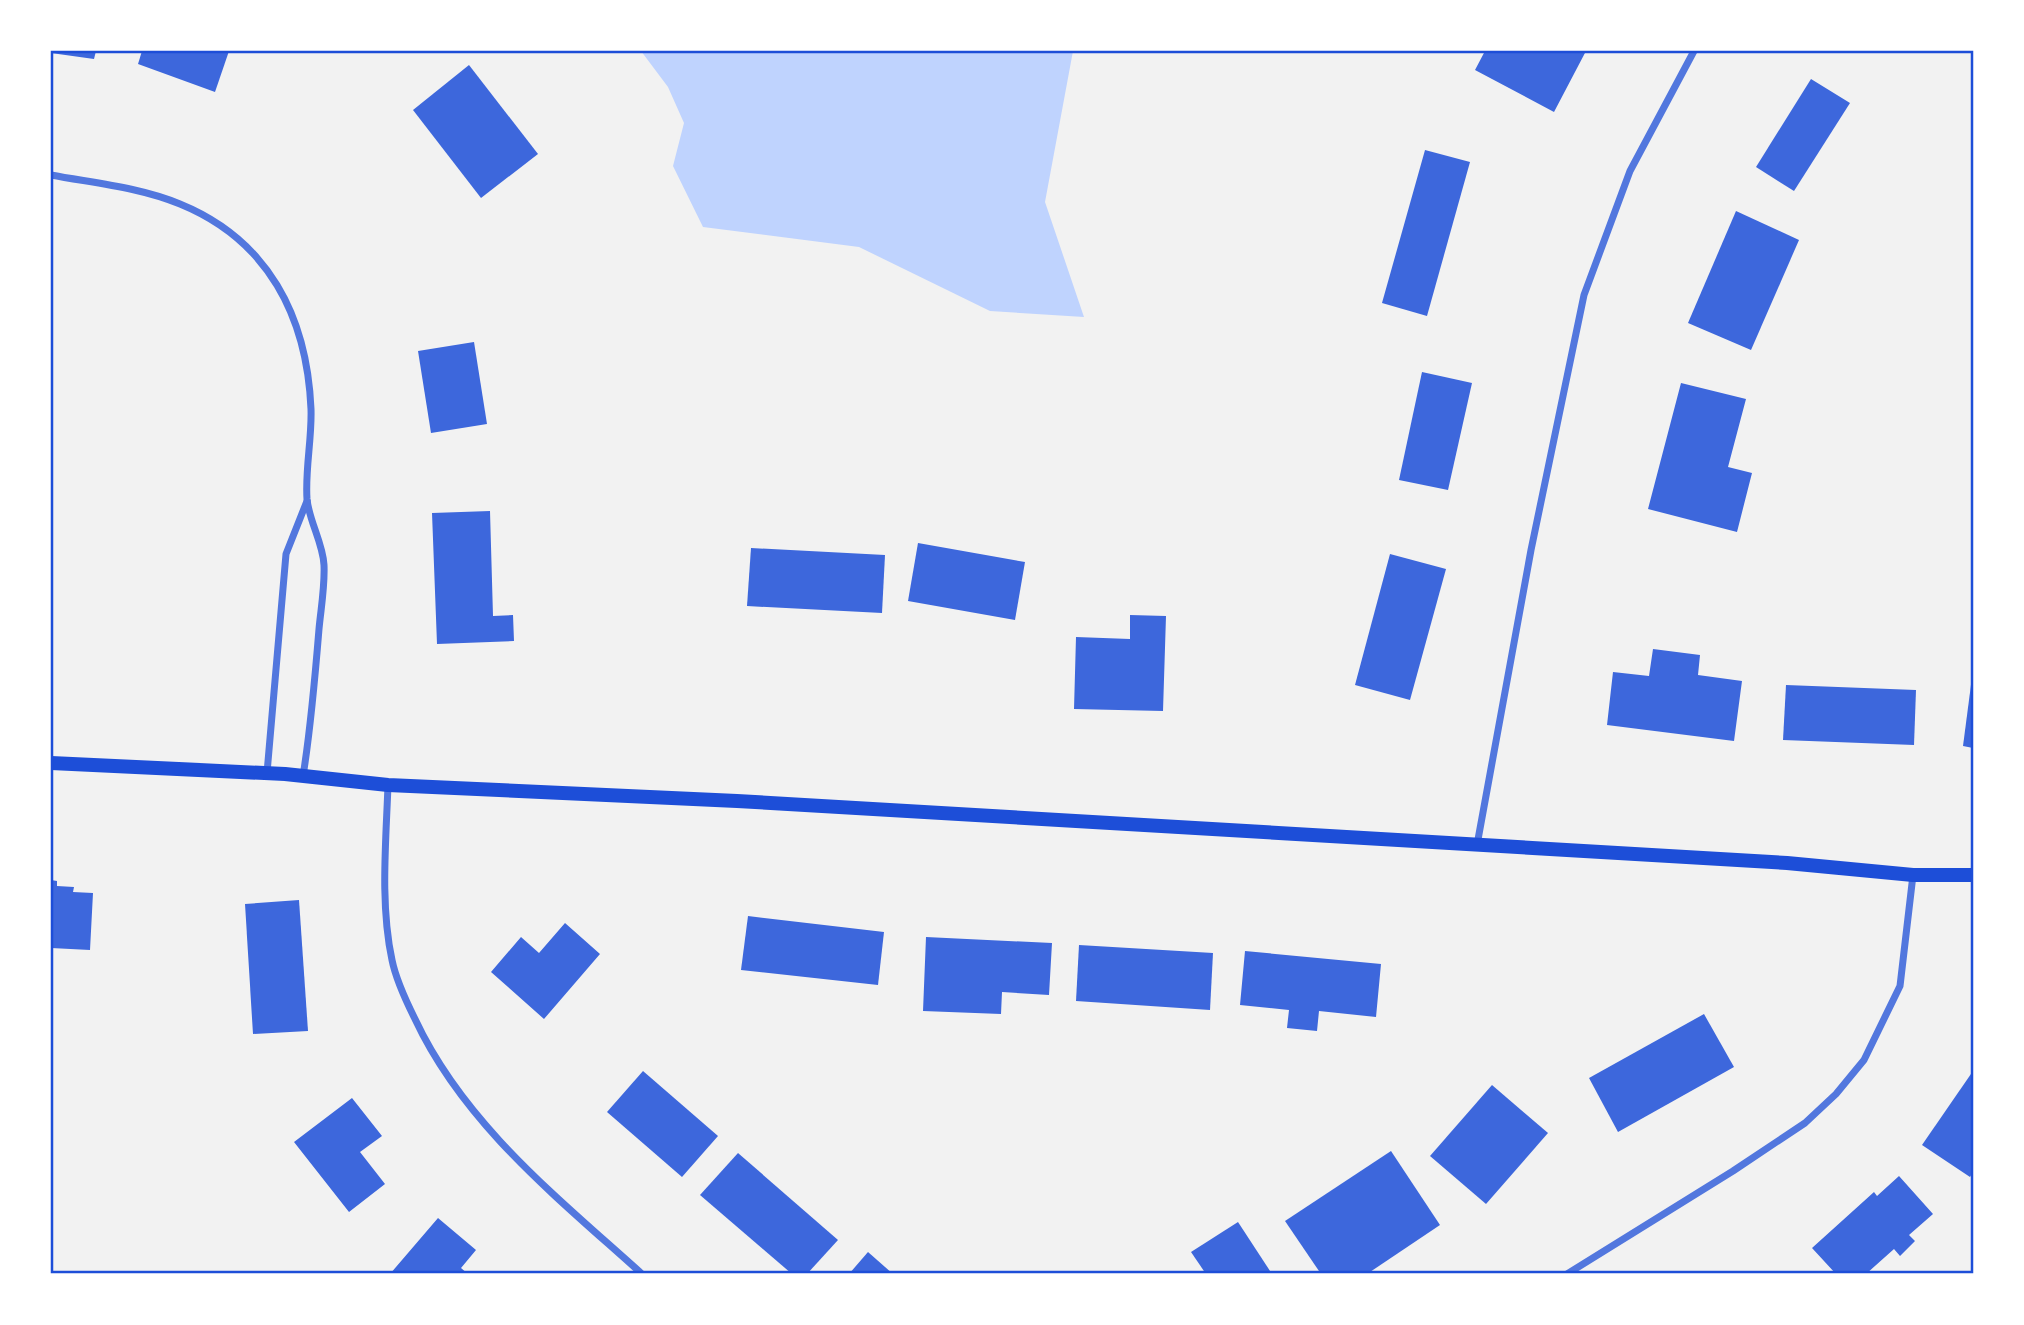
<svg xmlns="http://www.w3.org/2000/svg" width="2024" height="1325" viewBox="0 0 2024 1325" font-family="Lato,sans-serif">
<style>
.water{fill:#bfd3fe}
.building{fill:#3d67dc}
.lines{fill:none;stroke-linecap:round;stroke-linejoin:round}
.minor{stroke:#5277de;stroke-width:7}
.secondary{stroke:#1d4ed8;stroke-width:14}
.neatline{fill:none;stroke:#1d4ed8;stroke-width:2.5}
</style>
<rect width="100%" height="100%" fill="#f2f2f2"/>
<polygon class="water" points="641,51 1073,51 1045,202 1084,317 990,311 859,247 703,227 673,166 684,123 668,87"/>
<g class="building">
<polygon points="51,51 96,51 94,59 51,53"/>
<polygon points="142,51 229,51 215,92 138,64"/>
<polygon points="1485,51 1511,52 1586,51 1554,112 1475,70"/>
<polygon points="469,65 538,154 481,198 413,110"/>
<polygon points="1811,79 1850,103 1794,191 1756,167"/>
<polygon points="1425,150 1470,162 1427,316 1382,303"/>
<polygon points="1736,211 1799,240 1751,350 1688,323"/>
<polygon points="474,342 487,424 431,433 418,351"/>
<polygon points="1422,372 1472,383 1448,490 1399,480"/>
<polygon points="1681,383 1746,399 1728,467 1752,473 1737,532 1648,509"/>
<polygon points="490,511 493,616 513,615 514,641 437,644 432,513"/>
<polygon points="918,543 1025,562 1015,620 908,601"/>
<polygon points="751,548 885,555 882,613 747,606"/>
<polygon points="1390,554 1446,569 1410,700 1355,685"/>
<polygon points="1130,615 1166,616 1163,711 1074,709 1076,637 1130,639"/>
<polygon points="1653,649 1700,655 1698,675 1742,681 1734,741 1607,725 1613,672 1649,676"/>
<polygon points="1972,677 1973,677 1973,748 1963,746"/>
<polygon points="1786,685 1916,690 1914,745 1783,740"/>
<polygon points="51,880 57,881 57,886 74,887 73,892 93,893 90,950 51,948"/>
<polygon points="299,900 308,1031 253,1034 245,904"/>
<polygon points="748,916 884,932 878,985 741,970"/>
<polygon points="565,923 600,954 544,1019 491,972 521,937 539,953"/>
<polygon points="926,937 1052,943 1049,995 1002,992 1001,1014 923,1011"/>
<polygon points="1079,945 1213,953 1210,1010 1076,1001"/>
<polygon points="1245,951 1381,964 1376,1017 1319,1011 1317,1031 1287,1028 1289,1010 1240,1005"/>
<polygon points="1704,1014 1734,1067 1618,1132 1589,1078"/>
<polygon points="643,1071 718,1136 682,1177 607,1112"/>
<polygon points="1973,1071 1973,1172 1970,1177 1922,1145"/>
<polygon points="1492,1085 1548,1133 1486,1204 1430,1156"/>
<polygon points="352,1098 382,1136 360,1152 385,1184 349,1212 294,1142"/>
<polygon points="1391,1151 1440,1225 1367,1274 1321,1274 1285,1221"/>
<polygon points="738,1153 838,1240 807,1274 792,1274 700,1195"/>
<polygon points="1899,1176 1933,1214 1909,1235 1915,1241 1900,1256 1894,1249 1866,1274 1836,1274 1812,1248 1874,1192 1877,1196"/>
<polygon points="438,1218 476,1250 461,1268 468,1274 390,1274"/>
<polygon points="1238,1222 1272,1274 1206,1274 1191,1252"/>
<polygon points="868,1252 893,1274 849,1274"/>
</g>
<g class="lines">
<g class="minor">
<path d="M51,175C93,183 139,187 180,204C268,240 307,316 311,409C312,439 305,469 307,499C309,521 323,543 324,565C325,586 321,608 319,629C315,678 311,727 303,776"/>
<polyline points="267,773 286,554 307,501"/>
<path d="M388,785C386,842 380,904 392,960C396,980 406,1001 415,1019C464,1124 558,1198 642,1274"/>
<polyline points="1477,845 1531,550 1584,295 1630,171 1694,51"/>
<polyline points="1567,1274 1733,1171 1805,1123 1836,1094 1864,1060 1900,986 1913,875"/>
</g>
<polyline class="secondary" points="51,763 285,774 388,785 737,801 1787,863 1913,875 1973,875"/>
</g>
<rect width="2024" height="1325" fill="none" stroke="#ffffff" stroke-width="105"/>
<rect x="52" y="52" width="1920" height="1220" class="neatline"/>
</svg>
